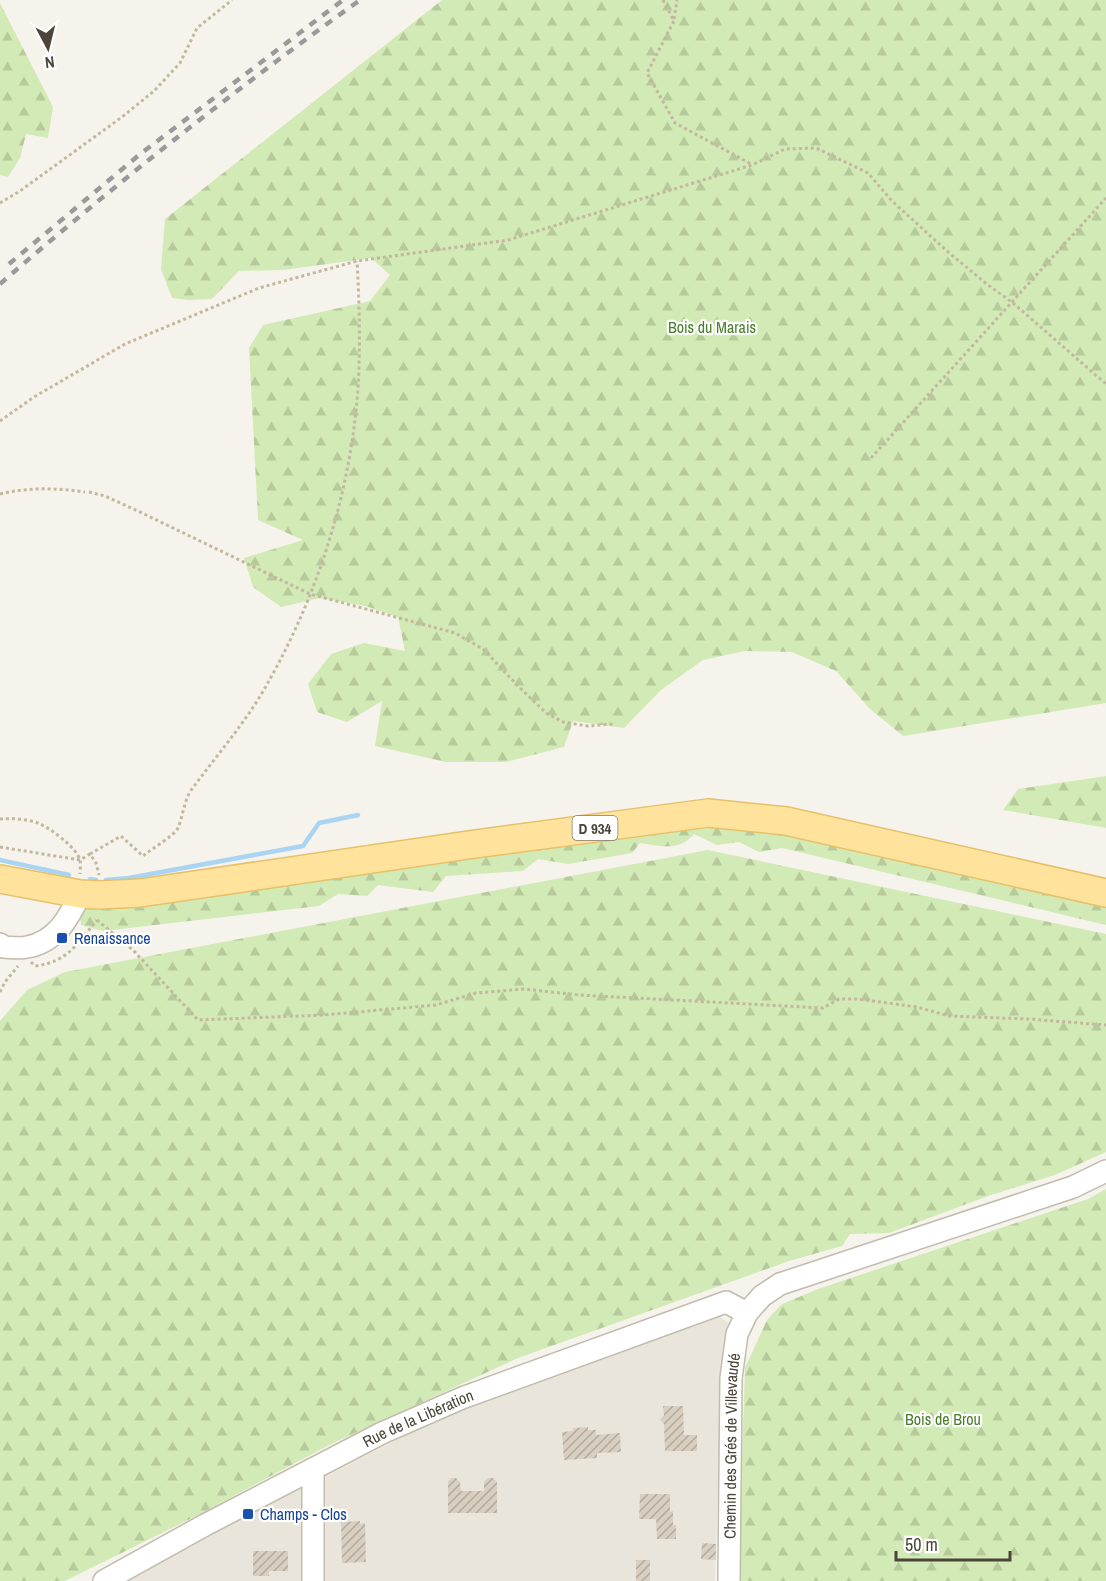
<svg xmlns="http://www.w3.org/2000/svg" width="1106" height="1581" viewBox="0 0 1106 1581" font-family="'Archivo Narrow',sans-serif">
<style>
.residential{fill:#eae5da}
.forest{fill:url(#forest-firs)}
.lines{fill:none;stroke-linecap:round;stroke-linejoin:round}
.stream{stroke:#a9d4f2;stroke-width:4.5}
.building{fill:url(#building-hatch)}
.minor-casing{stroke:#c2bbae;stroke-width:24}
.major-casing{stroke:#e6c16a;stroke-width:30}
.path{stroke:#c4b79f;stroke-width:3;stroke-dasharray:3 3;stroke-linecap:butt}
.minor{stroke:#fff;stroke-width:21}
.major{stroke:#ffe39c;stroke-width:27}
.rail{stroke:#9a9a9a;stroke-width:4.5;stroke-dasharray:8 8;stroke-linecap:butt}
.transit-dot{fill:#1a4fb4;stroke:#fff;stroke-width:2}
.labels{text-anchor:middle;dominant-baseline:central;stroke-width:4.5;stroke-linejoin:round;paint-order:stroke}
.shield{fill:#fff;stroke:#817c74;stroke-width:1.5}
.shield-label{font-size:15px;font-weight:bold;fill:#4b4439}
.park-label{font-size:16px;fill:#4a7f2a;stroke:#fff}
.transit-label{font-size:16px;fill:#164399;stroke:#fff;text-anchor:start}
.street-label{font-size:16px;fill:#4b4439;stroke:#fff}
</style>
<defs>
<pattern id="forest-firs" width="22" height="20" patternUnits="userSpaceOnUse" patternTransform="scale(1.5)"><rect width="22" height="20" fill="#d2eab5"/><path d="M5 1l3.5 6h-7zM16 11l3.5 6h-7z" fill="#b6ca9c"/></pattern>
<pattern id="building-hatch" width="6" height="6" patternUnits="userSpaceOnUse" patternTransform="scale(1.5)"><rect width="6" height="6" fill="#d8cfc1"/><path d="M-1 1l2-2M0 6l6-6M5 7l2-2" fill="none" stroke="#b1aa9e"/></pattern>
</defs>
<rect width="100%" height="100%" fill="#f6f3ec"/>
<polygon class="residential" points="713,1312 729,1323 721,1389 715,1581 120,1581 473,1401"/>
<g class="forest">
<polygon points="442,0 1106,0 1106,703 903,736 869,708 836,671 792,652 745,651 703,660 661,690 624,728 573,721 564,747 506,762 446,762 375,746 382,701 347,722 317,712 308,684 331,654 364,643 405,651 398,617 366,606 320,598 281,607 253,587 244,558 303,540 258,520 249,348 263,325 370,301 390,275 371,258 283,270 239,271 212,299 188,300 172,298 161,269 165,219"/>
<polygon points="0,3 53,107 48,138 26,134 20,158 8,177 0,175"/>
<polygon points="1106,776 1106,828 1003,810 1018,789"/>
<path d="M676,825L753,827L1106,902V925L782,848L759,852L739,842L717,845L694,834C679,852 660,846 640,843L632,853L568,864L538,859L523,871L446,876L433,892L378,885L367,896L338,894L319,906L103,931L81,925L80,913L94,904Z"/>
<polygon points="708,850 1106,934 1106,1152 1055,1175 988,1196 889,1233 850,1234 842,1246 789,1261 518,1358 329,1445 200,1514 65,1581 0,1581 0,1021 27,990 65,972"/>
<polygon points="1106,1189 1106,1581 738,1581 745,1368 767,1320 782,1304 818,1289 1088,1199"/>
</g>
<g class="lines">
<g class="stream">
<polyline points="0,860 69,875"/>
<polyline points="90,879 96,880"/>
<polyline points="106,880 129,878 303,846 319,823 358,815"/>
</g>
</g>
<g class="building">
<polygon points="663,1406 683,1406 684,1435 697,1435 697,1451 665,1451 664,1424 660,1420 664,1416"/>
<polygon points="588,1427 588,1430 596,1430 596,1435 620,1433 621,1452 597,1453 597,1458 564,1460 562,1432 573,1431 573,1428"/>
<polygon points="451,1478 456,1478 460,1482 461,1491 484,1491 484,1482 488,1478 493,1478 497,1482 497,1513 448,1513 448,1482"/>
<polygon points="640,1494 670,1494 670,1512 673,1511 673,1525 676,1525 676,1539 657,1539 656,1519 639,1519"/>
<polygon points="360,1521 360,1524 365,1523 366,1562 342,1563 341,1522"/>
<polygon points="702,1543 716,1544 716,1560 701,1559"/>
<polygon points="253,1551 288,1551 288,1571 269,1571 269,1576 253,1576"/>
<rect x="636" y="1560" width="14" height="21"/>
</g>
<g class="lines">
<g class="minor-casing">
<g id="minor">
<path d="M0,944L3,947C10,947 20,949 27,947C56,942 69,918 80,894"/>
<polyline points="313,1469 313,1581"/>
<path id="s1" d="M104,1581L205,1525L382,1433L462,1398L726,1302L747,1313"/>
<path id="s2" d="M729,1581L731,1378L737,1334L747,1313L762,1296L780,1284L1073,1187L1106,1171"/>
</g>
</g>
<g class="major-casing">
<polyline id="major" points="0,879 80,894 99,895 140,893 468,845 708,813 786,821 1106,893"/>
</g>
<g class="path">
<polyline points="663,0 674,21 647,73 675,123 751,164"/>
<polyline points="674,19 677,0"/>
<polyline points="0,203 20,191 122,117 154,91 180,63 197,28 232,0"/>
<polyline points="0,421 34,397 125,344 259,288 357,261 508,240 752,165 785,149 816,148 868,173 892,201 948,252 988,285 1013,303 1106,384"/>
<polyline points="871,458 1106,198"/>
<polyline points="89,492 105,496 142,513 310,594 455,633 483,649 519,687 546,713 563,722 588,726 614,724"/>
<path d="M0,494C29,487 56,488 85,492"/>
<path d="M0,819C11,818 27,819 38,823C50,828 76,847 80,860C81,864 80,870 80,874"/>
<polyline points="0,847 80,860 90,854 96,863 99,875"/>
<path d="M90,854L121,836L143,856C151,849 174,836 178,828C183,816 184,800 192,789C214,759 239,730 259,698C318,600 356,480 359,365C360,330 359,295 357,261"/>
<polyline points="97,920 133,950 198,1020 324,1015 436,1005 476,993 524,989 579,995 823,1008 839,999 858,999 917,1007 949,1016 1028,1019 1106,1025"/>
<path d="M31,962L35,966C68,962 77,944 97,920"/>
<polyline points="0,992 5,982 18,966"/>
</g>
<use href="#minor" class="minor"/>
<use href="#major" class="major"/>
<g class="rail">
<polyline points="9,264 139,155 343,0"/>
<path d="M0,284C115,184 236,89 360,0"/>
</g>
</g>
<g class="transit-dot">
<rect x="56" y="932" width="12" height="12" rx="3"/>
<rect x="242" y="1508" width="12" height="12" rx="3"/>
</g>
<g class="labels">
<rect class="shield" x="572.5" y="816" width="45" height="24" rx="4.5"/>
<g class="shield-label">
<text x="595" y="828">D 934</text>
</g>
<g class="park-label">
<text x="712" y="327">Bois du Marais</text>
<text x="943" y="1419">Bois de Brou</text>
</g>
<g class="transit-label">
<text x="74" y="938">Renaissance</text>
<text x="260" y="1514">Champs - Clos</text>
</g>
<g class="street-label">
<text stroke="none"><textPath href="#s1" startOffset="354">Rue de la Libération</textPath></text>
<text stroke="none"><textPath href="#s2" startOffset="135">Chemin des Grés de Villevaudé</textPath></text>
</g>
</g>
<g transform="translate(48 48) rotate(173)" stroke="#ffffff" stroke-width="4.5" paint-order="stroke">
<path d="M0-4.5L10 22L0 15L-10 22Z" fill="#4b4439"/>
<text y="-9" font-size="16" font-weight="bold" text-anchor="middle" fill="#4b4439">N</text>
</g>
<path d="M896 1551v9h114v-9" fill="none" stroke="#4b4439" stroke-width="3"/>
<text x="905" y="1551" font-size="18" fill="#4b4439" stroke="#ffffff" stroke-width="4.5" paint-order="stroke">50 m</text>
</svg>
